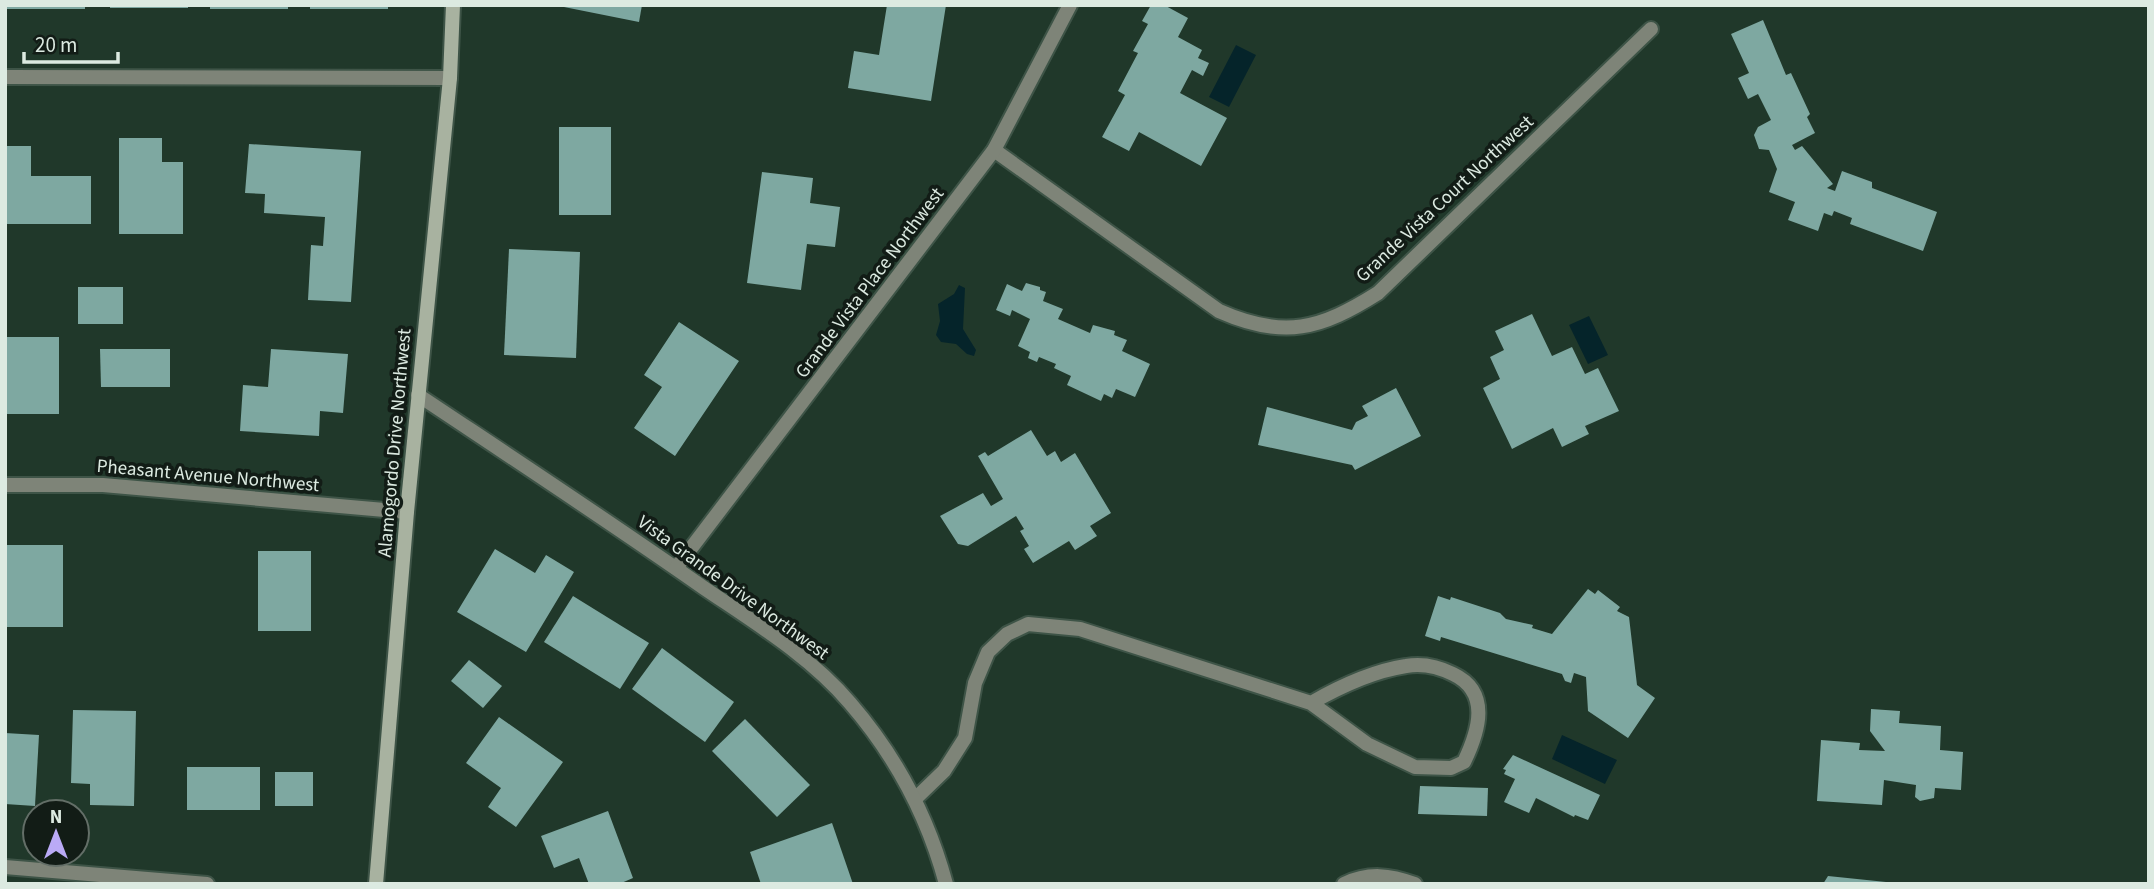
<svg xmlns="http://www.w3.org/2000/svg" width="2154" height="889" viewBox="0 0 2154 889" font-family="'Source Sans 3',sans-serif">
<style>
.water{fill:#05242a}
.building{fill:#7ea8a1}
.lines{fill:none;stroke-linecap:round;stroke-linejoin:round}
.lane-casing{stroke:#3e5447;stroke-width:18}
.street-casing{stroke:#3e5447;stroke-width:18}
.secondary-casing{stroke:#3e5447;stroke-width:18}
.lane{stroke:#7e8478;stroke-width:14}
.street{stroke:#7e8478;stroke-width:14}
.secondary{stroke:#a8b2a0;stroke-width:14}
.labels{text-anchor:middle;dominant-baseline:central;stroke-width:7;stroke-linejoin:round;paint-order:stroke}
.street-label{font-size:19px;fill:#dceae1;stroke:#121c16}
</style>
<rect width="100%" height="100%" fill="#20382a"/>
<g class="water">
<polygon points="1236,45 1256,55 1229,107 1209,97"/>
<polygon points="959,285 965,288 963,329 976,350 974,356 967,354 956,344 941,342 936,335 940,321 938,304 954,294"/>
<polygon points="1589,316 1608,355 1588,364 1569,325"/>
<polygon points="1562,735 1617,760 1605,784 1552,759"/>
</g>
<g class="building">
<rect x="7" y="5" width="78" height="4"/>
<rect x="110" y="5" width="78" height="3"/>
<rect x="210" y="5" width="78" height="4"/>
<rect x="310" y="5" width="78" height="4"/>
<polygon points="554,5 642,5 639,22"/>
<polygon points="887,5 946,5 931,101 848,88 854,51 879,55"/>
<polygon points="1151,5 1164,5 1188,18 1178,37 1202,50 1198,58 1209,63 1203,76 1192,70 1180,93 1227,118 1201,166 1139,132 1129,151 1102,137 1125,95 1118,91 1138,53 1133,51 1148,24 1142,21"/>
<polygon points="1763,20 1786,75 1791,73 1810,114 1807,117 1815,133 1792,145 1795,150 1802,146 1833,184 1827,188 1835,191 1842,171 1872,182 1872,188 1937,212 1923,251 1850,224 1852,218 1834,211 1832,216 1824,213 1818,231 1788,220 1795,202 1769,192 1777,169 1769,150 1759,149 1754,135 1758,127 1771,120 1758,94 1748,99 1738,78 1749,73 1731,34"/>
<rect x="559" y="127" width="52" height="88"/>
<polygon points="119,138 162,138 162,162 183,162 183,234 119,234"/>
<polygon points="249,144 361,151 351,302 308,300 311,245 323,246 325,217 264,213 265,194 245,193"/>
<polygon points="7,146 31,146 31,176 91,176 91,224 7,224"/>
<polygon points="762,172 813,178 810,203 840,207 835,247 807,244 801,290 747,283"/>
<polygon points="509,249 580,252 576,358 504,355"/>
<polygon points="1026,283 1040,287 1040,290 1046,292 1043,301 1063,309 1058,319 1090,333 1093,325 1115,331 1114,335 1127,340 1122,351 1150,364 1135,397 1116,389 1112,398 1104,394 1101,401 1067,385 1071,376 1054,368 1056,364 1039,357 1037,362 1028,358 1030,352 1018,346 1030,319 1012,310 1010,316 996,310 1007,284 1022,291"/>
<rect x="78" y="287" width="45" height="37"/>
<polygon points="1532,314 1552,356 1572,347 1585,374 1598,368 1619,411 1585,426 1589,434 1562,447 1553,428 1512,449 1483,388 1500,379 1490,357 1504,350 1495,331"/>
<polygon points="679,322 739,361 675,456 634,428 662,387 644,375"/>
<rect x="5" y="337" width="54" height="77"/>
<polygon points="100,349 170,349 170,387 101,387"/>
<polygon points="271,349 348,354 343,413 320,411 319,436 240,431 243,385 268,387"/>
<polygon points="1396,388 1421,436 1355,470 1352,465 1258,445 1267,407 1352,430 1356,422 1368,416 1362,406"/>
<polygon points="1031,430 1047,456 1055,451 1061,462 1075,453 1111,513 1090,526 1097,536 1075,550 1069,541 1033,563 1024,549 1029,546 1020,531 1024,529 1016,516 968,546 958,544 940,516 983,493 991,506 1003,499 978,456 985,452 988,456"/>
<rect x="5" y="545" width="58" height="82"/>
<polygon points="495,549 535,573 546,555 574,572 526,652 457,612"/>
<rect x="258" y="551" width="53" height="80"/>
<polygon points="1588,589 1595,594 1598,590 1620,607 1617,611 1629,617 1637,685 1655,698 1628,738 1588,711 1586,677 1574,673 1571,683 1565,681 1562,674 1441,637 1440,641 1425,636 1438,596 1450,600 1451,597 1500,613 1506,619 1533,625 1532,628 1552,634"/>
<polygon points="573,596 649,643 620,689 544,642"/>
<polygon points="662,648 734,702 705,742 632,689"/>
<polygon points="469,660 502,686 483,708 451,681"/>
<polygon points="1871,709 1900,711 1899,723 1941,726 1940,750 1963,752 1961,790 1935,788 1934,798 1920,801 1915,797 1916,785 1884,780 1882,805 1817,801 1821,740 1860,743 1859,750 1885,751 1870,731"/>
<polygon points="73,710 136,711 134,806 90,805 90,784 71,783"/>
<polygon points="499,717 563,762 516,827 488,807 501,788 466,763"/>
<polygon points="745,719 810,785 777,817 712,751"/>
<polygon points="5,733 39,735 35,806 5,804"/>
<polygon points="1513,755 1600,795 1588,820 1575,815 1574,817 1536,798 1529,813 1504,802 1515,779 1504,774 1506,770 1503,769"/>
<rect x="187" y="767" width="73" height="43"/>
<rect x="275" y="772" width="38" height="34"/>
<polygon points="1420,786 1488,788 1487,816 1418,814"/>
<polygon points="608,811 633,878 619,884 589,884 579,858 554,868 541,836"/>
<polygon points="832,823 853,884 761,884 750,852"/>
<polygon points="1828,876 1886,882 1886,884 1823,884"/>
</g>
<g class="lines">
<g class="lane-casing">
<g id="lane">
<path d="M915,799L944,771L965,738L975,683L988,652L1007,634L1028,624L1080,629L1311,703L1367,744L1415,767L1451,768L1464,762C1479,731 1491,692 1453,674C1437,666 1423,663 1406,666C1373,671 1339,687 1311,703"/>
<path d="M1344,884C1369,872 1390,875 1415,884"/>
</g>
</g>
<g class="street-casing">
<g id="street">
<polyline points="5,77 450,78"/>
<path d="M994,150L1219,311C1284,340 1321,329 1378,293L1651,29"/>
<path d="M418,395C514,459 610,522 704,588C754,622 810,656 850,703C895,755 928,817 946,884"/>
<polyline points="5,485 103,485 407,512"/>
<polyline points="676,568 994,150 1070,5"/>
<polyline points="5,867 207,884"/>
</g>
</g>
<g class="secondary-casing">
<polyline id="secondary" points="376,884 407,512 450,78 453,5"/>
</g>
<use href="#lane" class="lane"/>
<use href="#street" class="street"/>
<use href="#secondary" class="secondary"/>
</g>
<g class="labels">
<g class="street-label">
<text transform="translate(1445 199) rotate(-43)">Grande Vista Court Northwest</text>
<text transform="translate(870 283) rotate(-53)">Grande Vista Place Northwest</text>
<text transform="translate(395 443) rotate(-85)">Alamogordo Drive Northwest</text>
<text transform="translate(208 476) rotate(5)">Pheasant Avenue Northwest</text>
<text transform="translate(733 588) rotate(36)">Vista Grande Drive Northwest</text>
</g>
</g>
<rect width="2154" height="889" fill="none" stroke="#dceae1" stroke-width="14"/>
<g transform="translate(56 833)"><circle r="33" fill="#121c16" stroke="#636e67" stroke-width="2"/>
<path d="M0-5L12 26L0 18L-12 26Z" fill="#baaaf6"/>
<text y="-10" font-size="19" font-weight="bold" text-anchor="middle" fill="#dceae1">N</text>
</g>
<path d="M24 52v10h94v-10" fill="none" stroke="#dceae1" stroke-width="3.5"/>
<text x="35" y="52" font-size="21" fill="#dceae1" stroke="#121c16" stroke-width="5" paint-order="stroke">20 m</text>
</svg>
